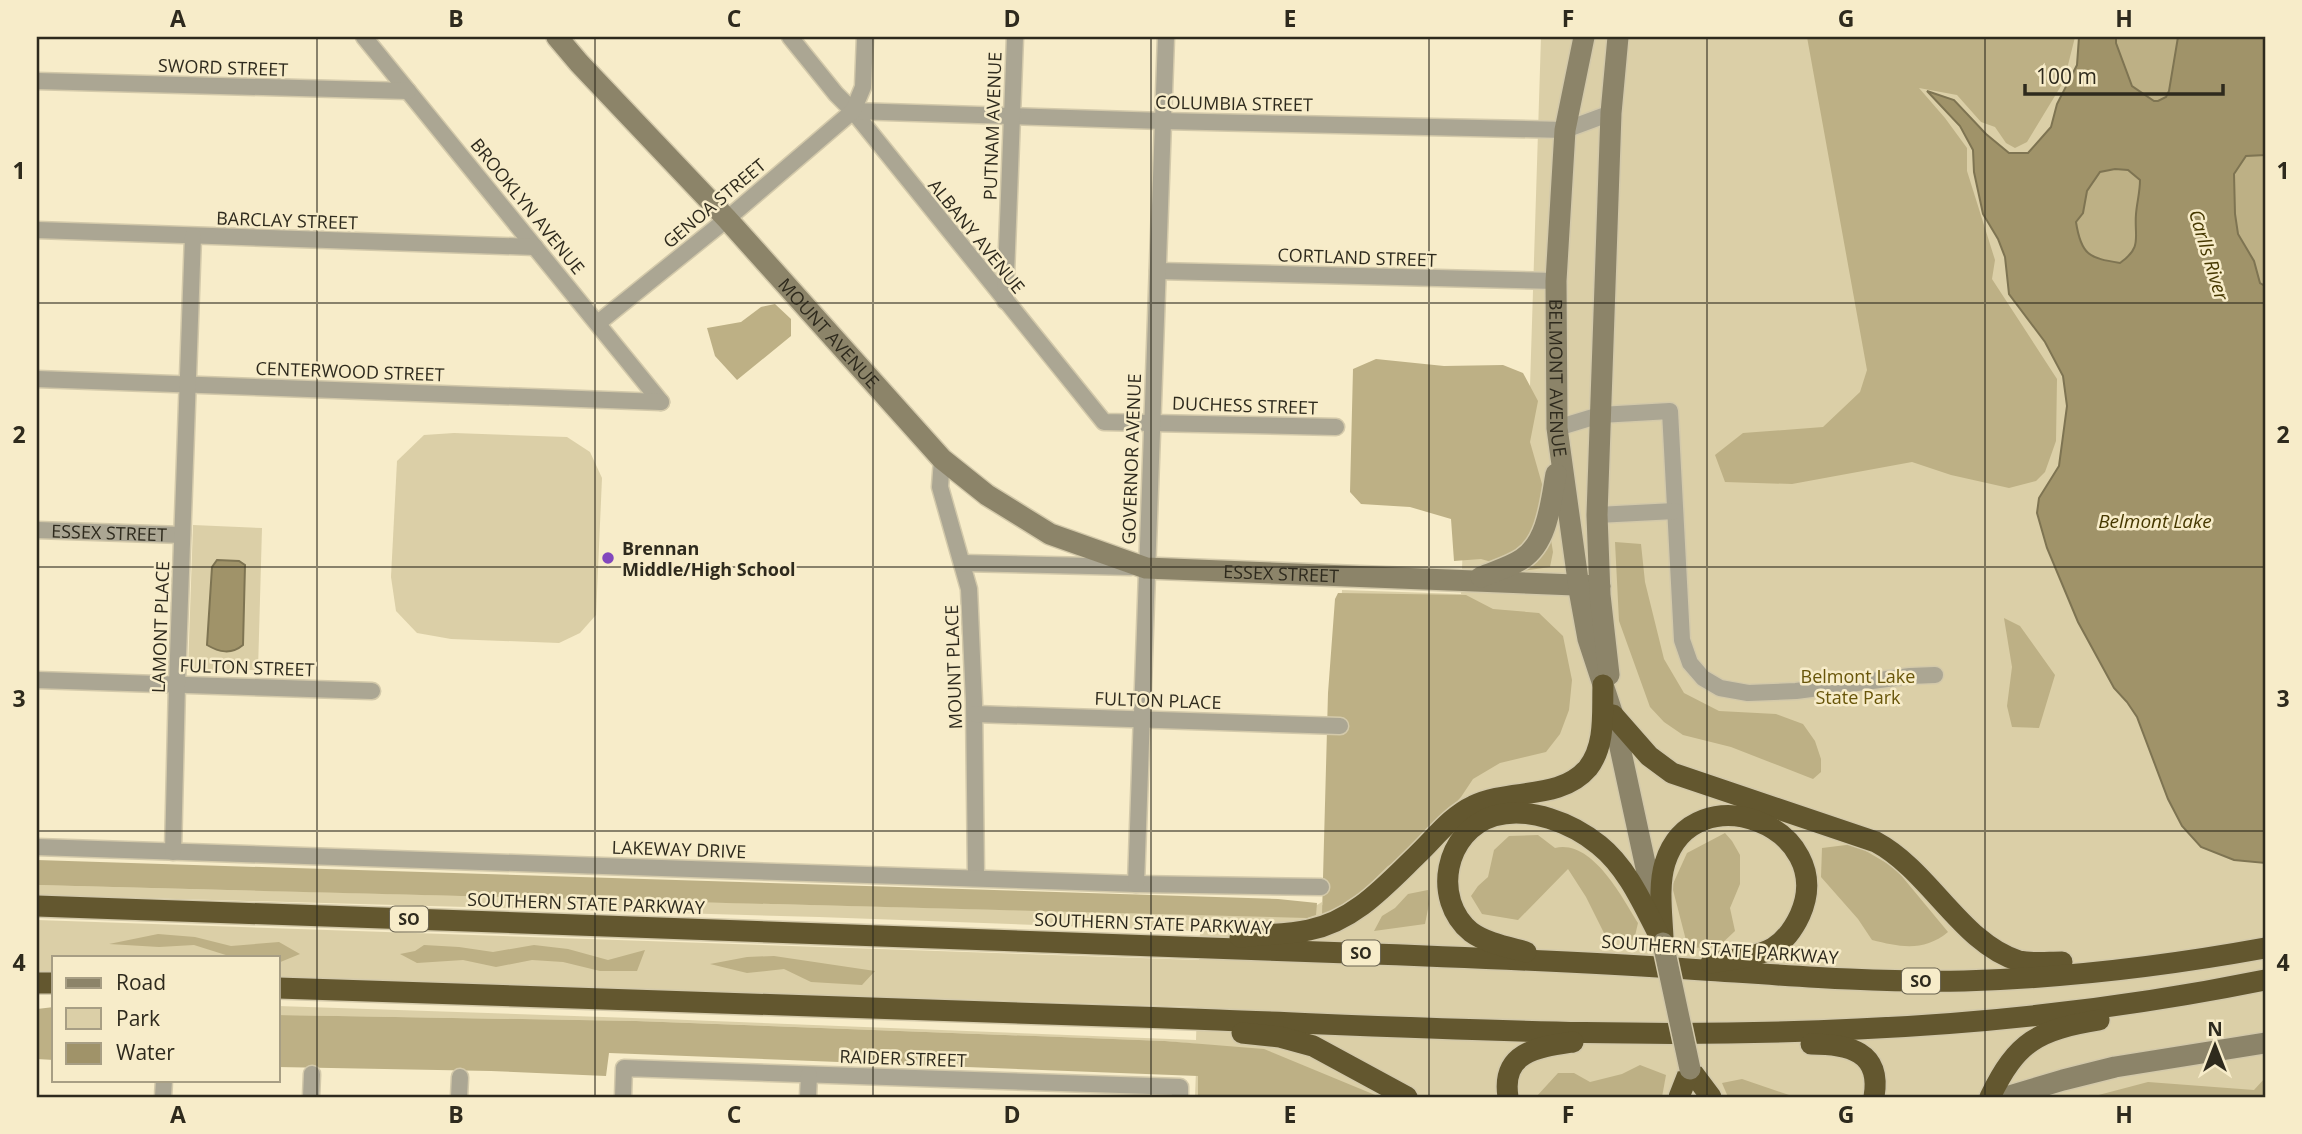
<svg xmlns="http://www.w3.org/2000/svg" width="2302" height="1134" viewBox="0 0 2302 1134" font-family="'Open Sans',sans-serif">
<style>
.green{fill:#dbcfa7}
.forest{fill:#bdb085}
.water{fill:#a09369;stroke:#7e7452;stroke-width:2;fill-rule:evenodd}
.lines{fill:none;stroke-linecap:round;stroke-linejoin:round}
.street-casing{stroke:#d3c9aa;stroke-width:19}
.secondary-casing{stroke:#d3c9aa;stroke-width:24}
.highway-casing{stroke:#d3c9aa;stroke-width:24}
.street{stroke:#aba693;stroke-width:16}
.secondary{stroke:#8c8469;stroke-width:21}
.highway{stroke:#63572f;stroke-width:21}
.secondary-bridge-casing{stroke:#d3c9aa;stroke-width:24;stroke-linecap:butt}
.secondary-bridge{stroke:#8c8469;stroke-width:21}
.grid{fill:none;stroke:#2e2a1d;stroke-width:2;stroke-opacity:0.55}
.poi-dot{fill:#8247bd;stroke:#f7ecc9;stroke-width:2.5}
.labels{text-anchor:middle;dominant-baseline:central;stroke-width:5;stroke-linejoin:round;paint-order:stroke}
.shield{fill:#f7ecc9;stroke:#6a6451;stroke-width:2}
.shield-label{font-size:16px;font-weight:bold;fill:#2e2a1d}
.street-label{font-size:18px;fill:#2e2a1d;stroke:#f7ecc9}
.poi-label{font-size:18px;font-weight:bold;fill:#2e2a1d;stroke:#f7ecc9;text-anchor:start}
.park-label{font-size:18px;fill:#685509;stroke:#f7ecc9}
.water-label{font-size:19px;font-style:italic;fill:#463800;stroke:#f7ecc9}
.neatline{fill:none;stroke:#2e2a1d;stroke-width:2.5}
.grid-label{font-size:23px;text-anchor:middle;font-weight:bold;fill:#2e2a1d}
</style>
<rect width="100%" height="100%" fill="#f7ecc9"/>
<g class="green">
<polygon points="1541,37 2265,37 2265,1097 1195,1097 1197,1044 1165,1041 636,1021 278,1015 278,1006 662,1019 1196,1040 1197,1007 278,978 278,957 54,957 54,973 37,974 37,920 1199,960 1200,931 819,917 37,895 37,885 1200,915 1317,905 1322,902 1322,905 1331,905 1342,590 1461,594 1468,416 1529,418"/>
<polygon points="454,433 567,437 590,452 602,478 596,615 580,633 559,643 451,639 417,633 396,611 391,577 397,461 424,435"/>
<polygon points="193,525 262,528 258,670 188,670"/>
</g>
<g class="forest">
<polygon points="1807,37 2075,37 2064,81 2027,142 2015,148 2006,143 1995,127 1981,122 1957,95 1919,88 1945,118 1967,148 1967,171 1995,260 1992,279 2057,379 2056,441 2045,472 2036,481 2009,488 1951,475 1912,462 1792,484 1725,482 1715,455 1743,433 1823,427 1860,392 1867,370"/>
<polygon points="2116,37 2178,37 2169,92 2166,97 2158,101 2154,101 2132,86 2116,43"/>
<polygon points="2246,155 2265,155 2265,286 2260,283 2254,261 2238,234 2235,213 2233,174"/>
<path d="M2115,169L2128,170L2140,180C2140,192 2137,202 2136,214C2134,237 2143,247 2120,263C2089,258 2081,255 2076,222L2083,213L2087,191L2100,171Z"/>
<polygon points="775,304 791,319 791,336 737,380 715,356 707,328 741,322 761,307"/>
<polygon points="1376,359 1444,366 1503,365 1523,373 1538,401 1530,442 1542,484 1553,552 1550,567 1523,571 1481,559 1454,561 1451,519 1410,507 1361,504 1350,492 1353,369"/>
<polygon points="1615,542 1641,544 1645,582 1664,659 1684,693 1719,711 1776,714 1803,724 1815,741 1821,759 1821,772 1813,779 1731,747 1683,735 1664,722 1650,707 1619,621"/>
<polygon points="1338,593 1466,595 1493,609 1539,613 1563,636 1572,680 1569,710 1560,734 1546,752 1500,763 1473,779 1461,797 1410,853 1388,866 1346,907 1322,915 1328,693 1335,599"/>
<polygon points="2004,618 2020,626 2055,675 2039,728 2012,727 2007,706 2012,667"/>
<polygon points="1725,833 1732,841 1740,855 1740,884 1730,908 1735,931 1718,947 1688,948 1672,886 1687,853"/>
<path d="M1538,835L1555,848C1592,839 1622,897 1638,923L1634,940L1605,935L1586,897L1568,869L1518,920L1482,914L1471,896L1478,886L1488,877L1494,850L1509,836Z"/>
<path d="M1854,844L1895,868L1948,932C1924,952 1900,947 1872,940L1858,919L1821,877L1822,848Z"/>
<polygon points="37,860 1278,899 1317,903 1316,915 1307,918 37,885"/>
<polygon points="1428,890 1429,904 1425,924 1374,931 1382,916 1395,908 1408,894"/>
<polygon points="158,934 195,937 231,946 279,942 300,954 278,963 278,957 229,956 194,945 159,947 109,944"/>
<polygon points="424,945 459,947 493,952 534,945 568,949 608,960 645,950 637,971 600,971 563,962 532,960 496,967 463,960 417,963 400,954 415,951"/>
<polygon points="774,956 875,971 862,985 811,982 784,969 747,973 710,964 747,957"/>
<polygon points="54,1007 54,1060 37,1059 37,1009"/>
<polygon points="278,1015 636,1021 1165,1041 1264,1049 1380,1097 1198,1097 1198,1076 609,1053 606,1076 491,1071 278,1067"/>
<polygon points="1640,1065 1666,1075 1662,1097 1536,1097 1558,1073 1574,1073 1590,1082 1622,1074"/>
<polygon points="2265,1078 2265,1097 2091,1097 2148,1082 2254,1090"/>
<polygon points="1742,1079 1795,1097 1728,1097 1722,1083"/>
</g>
<g class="water">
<path d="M2079,37H2116V43L2132,86L2154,101H2158L2166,97L2169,91L2178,37H2265V155L2246,156L2234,174L2235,214L2238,234L2254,261L2260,283L2265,286V863L2234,860L2201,847L2182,826L2168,799L2137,717L2127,702L2114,688L2078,622L2047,548L2037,513L2039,498L2059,466L2067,406L2063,376L2045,342L2009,294L2005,257L1998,239L1983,214L1974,172L1973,150L1960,126L1927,91L1954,100L1986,134L2009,153H2028L2051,127L2057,104L2077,65ZM2115,169L2128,170L2140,180C2140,192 2137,202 2136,214C2134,237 2143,247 2120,263C2089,258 2081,255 2076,222L2083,213L2087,191L2100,172Z"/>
<path d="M217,560L239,561L245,565L243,645C231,655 219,652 207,645L212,567Z"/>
</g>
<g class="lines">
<g class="street-casing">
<g id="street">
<polyline points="364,37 661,402"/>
<polyline points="790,37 836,94 853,111 1104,422 1336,427"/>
<polyline points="37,81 408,91"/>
<polyline points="853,111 1163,121 1565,130 1611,113"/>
<polyline points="37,230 535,247"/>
<polyline points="1158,271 1556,281"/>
<polyline points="1005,301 1015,37"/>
<polyline points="598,323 727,219 853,111 863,87 865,37"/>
<polyline points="37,379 661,402"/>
<polyline points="1557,428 1600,415 1670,411 1682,640 1690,663 1703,678 1720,688 1748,693 1796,691 1910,676 1935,675"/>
<polyline points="942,459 940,487 969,589 974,702 976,877"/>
<polyline points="1597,515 1675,511"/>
<path id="s1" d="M37,530L182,535"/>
<polyline points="962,563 1131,567"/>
<polyline points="37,680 372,691"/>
<polyline points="975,714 1340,726"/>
<polyline points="37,847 1136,884 1321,887"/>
<polyline points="173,852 177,684 193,236"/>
<polyline points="1136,884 1166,37"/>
<polyline points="163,1097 164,1080"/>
<polyline points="311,1097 312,1074"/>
<polyline points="459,1097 460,1077"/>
<polyline points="623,1097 624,1068 1180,1087 1180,1097"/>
<polyline points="808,1097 809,1075"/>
</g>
</g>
<g class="secondary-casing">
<g id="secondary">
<path id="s2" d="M557,37L579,63L727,219L942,459L987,495L1050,534L1146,568L1600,586"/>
<path id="s3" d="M1584,37L1565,130L1556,281L1557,428L1580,595L1588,639L1613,715L1656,914"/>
<path d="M1481,577C1495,571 1510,567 1522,559C1548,542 1551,501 1556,474"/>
<polyline points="1609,675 1600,595 1597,515 1611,113 1618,37"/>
<polyline points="2006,1097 2063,1080 2115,1067 2265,1043"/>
</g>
</g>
<g class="highway-casing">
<g id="highway">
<path d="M1613,715L1649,756L1672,773L1876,842C1930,871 1962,944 2019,961C2033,964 2048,962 2062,962"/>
<path d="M37,906C474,922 911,935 1348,953C1457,957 1565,961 1673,968C1770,974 1867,983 1964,981C2066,978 2166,966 2265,948"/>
<path d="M1240,937C1263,934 1286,935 1309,930C1354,921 1385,886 1417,855C1434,839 1451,816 1473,806C1509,788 1560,801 1588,768C1606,745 1602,713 1603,685"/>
<path d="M1663,938C1662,914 1658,886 1665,863C1694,771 1839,827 1800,915C1794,928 1786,940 1773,948C1755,958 1731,959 1711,963"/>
<path d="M1526,952C1508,947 1486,943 1471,932C1431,899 1445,831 1494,816C1529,806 1572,823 1599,845C1629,869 1645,909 1663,943"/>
<polyline points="37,983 54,983"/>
<path d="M278,988C592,998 905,1008 1218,1020C1430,1028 1646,1040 1858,1029C1994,1023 2132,1007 2265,980"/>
<polyline points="1242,1033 1280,1037 1313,1046 1407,1097"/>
<path d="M1811,1044C1848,1044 1882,1051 1874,1097"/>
<polyline points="1690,1069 1711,1097"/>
<path d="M1508,1097C1501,1051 1539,1047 1573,1042"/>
<polyline points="1679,1097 1690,1069"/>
<path d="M1990,1097C2017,1041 2038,1030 2099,1020"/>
</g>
</g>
<use href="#street" class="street"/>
<use href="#secondary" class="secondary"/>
<use href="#highway" class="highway"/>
<g class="secondary-bridge-casing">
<polyline id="secondary-bridge" points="1663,943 1690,1069"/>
</g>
<use href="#secondary-bridge" class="secondary-bridge"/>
</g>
<path class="grid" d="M317,37V1097M595,37V1097M873,37V1097M1151,37V1097M1429,37V1097M1707,37V1097M1985,37V1097M37,303H2265M37,567H2265M37,831H2265"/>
<circle class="poi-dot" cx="608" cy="558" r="7"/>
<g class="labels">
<g class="shield">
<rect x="390" y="906.5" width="38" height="25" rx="5"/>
<rect x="1342" y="940.5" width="38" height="25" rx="5"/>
<rect x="1902" y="968.5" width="38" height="25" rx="5"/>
</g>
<g class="shield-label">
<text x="409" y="919">SO</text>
<text x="1361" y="953">SO</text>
<text x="1921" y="981">SO</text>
</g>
<g class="street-label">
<text transform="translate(223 67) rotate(2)">SWORD STREET</text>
<text transform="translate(1234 103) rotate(1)">COLUMBIA STREET</text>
<text transform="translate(992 126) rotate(-88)">PUTNAM AVENUE</text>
<text transform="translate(714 203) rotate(-40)">GENOA STREET</text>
<text transform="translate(528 206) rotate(51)">BROOKLYN AVENUE</text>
<text transform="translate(287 220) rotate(2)">BARCLAY STREET</text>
<text transform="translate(977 236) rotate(51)">ALBANY AVENUE</text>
<text transform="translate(1357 257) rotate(2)">CORTLAND STREET</text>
<text stroke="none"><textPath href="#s2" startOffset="402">MOUNT AVENUE</textPath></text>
<text transform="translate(350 371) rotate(2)">CENTERWOOD STREET</text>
<text stroke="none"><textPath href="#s3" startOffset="343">BELMONT AVENUE</textPath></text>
<text transform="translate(1245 405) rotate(2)">DUCHESS STREET</text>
<text transform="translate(1131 459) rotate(-88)">GOVERNOR AVENUE</text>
<text stroke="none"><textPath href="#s1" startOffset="72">ESSEX STREET</textPath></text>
<text stroke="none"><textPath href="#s2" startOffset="940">ESSEX STREET</textPath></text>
<text transform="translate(160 627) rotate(-88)">LAMONT PLACE</text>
<text transform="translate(247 667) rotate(2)">FULTON STREET</text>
<text transform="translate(953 667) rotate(-92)">MOUNT PLACE</text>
<text transform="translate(1158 700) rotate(2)">FULTON PLACE</text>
<text transform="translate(679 849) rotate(2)">LAKEWAY DRIVE</text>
<text transform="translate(586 903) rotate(2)">SOUTHERN STATE PARKWAY</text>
<text transform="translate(1153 923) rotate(2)">SOUTHERN STATE PARKWAY</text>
<text transform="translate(1720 949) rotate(4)">SOUTHERN STATE PARKWAY</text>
<text transform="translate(903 1058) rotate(2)">RAIDER STREET</text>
</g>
<g class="poi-label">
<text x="622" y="548">Brennan<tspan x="622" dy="21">Middle/High School</tspan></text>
</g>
<g class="park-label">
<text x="1858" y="676">Belmont Lake<tspan x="1858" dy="21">State Park</tspan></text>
</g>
<g class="water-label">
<text transform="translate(2209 255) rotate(73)">Carlls River</text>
<text x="2155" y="521">Belmont Lake</text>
</g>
</g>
<rect width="2302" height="1134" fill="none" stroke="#f7ecc9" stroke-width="77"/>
<rect x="52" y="956" width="228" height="126" fill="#f7ecc9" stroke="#a79e84" stroke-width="2"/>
<rect x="66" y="978" width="35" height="10" fill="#8c8469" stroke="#a79e84" stroke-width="2"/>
<text x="116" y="990" font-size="21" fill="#2e2a1d">Road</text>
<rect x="66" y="1008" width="35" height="21" fill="#dbcfa7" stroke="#a79e84" stroke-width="2"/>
<text x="116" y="1026" font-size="21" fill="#2e2a1d">Park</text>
<rect x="66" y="1043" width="35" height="21" fill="#a09369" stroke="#a79e84" stroke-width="2"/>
<text x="116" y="1060" font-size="21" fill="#2e2a1d">Water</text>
<g transform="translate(2215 1046)" stroke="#f7ecc9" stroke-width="5" paint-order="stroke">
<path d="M0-5L12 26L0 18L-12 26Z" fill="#2e2a1d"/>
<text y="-10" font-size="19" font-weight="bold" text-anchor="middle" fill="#2e2a1d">N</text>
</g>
<path d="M2025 84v10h198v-10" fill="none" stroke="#2e2a1d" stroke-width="3.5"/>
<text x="2036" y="84" font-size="21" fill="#2e2a1d" stroke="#f7ecc9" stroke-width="5" paint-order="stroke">100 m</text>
<rect x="38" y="38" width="2226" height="1058" class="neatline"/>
<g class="grid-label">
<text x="178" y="27">A</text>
<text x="456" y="27">B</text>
<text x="734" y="27">C</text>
<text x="1012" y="27">D</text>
<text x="1290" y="27">E</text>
<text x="1568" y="27">F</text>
<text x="1846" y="27">G</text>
<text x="2124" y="27">H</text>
<text x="19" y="179">1</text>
<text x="2283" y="179">1</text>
<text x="19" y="443">2</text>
<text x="2283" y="443">2</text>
<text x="19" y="707">3</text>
<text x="2283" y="707">3</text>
<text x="19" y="971">4</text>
<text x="2283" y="971">4</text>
<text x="178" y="1123">A</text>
<text x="456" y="1123">B</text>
<text x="734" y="1123">C</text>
<text x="1012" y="1123">D</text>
<text x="1290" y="1123">E</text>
<text x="1568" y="1123">F</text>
<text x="1846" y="1123">G</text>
<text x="2124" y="1123">H</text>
</g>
</svg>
